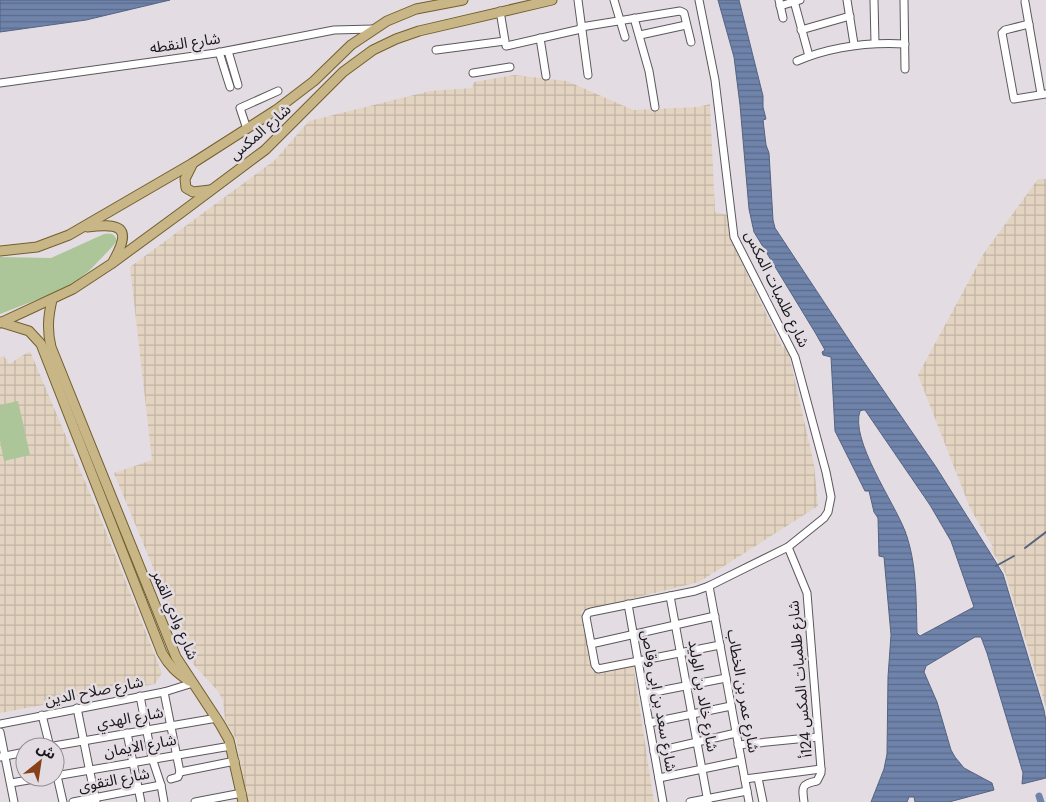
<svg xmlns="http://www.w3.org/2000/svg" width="1046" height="802" viewBox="0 0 1046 802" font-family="'DM Sans','Noto Sans Arabic',sans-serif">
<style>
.industrial{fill:url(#industrial-grid)}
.park{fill:#acc69a}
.water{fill:url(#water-rules);stroke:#556380;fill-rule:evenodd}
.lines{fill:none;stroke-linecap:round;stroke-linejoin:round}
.stream{stroke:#556380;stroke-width:2}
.canal{stroke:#6f83ab;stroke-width:7}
.minor-casing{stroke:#5c575d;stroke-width:9}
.major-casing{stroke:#735f2d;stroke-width:11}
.minor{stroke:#fff;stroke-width:7}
.major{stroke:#c8b687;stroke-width:9}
.labels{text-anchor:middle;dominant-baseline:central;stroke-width:5;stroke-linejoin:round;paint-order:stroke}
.street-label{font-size:15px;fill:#19171a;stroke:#e3dde3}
</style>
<defs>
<pattern id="industrial-grid" width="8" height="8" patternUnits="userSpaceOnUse" patternTransform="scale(1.25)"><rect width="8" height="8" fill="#e3d3c1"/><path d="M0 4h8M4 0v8" fill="none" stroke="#c2b4a5"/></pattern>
<pattern id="water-rules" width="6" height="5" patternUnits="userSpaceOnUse" patternTransform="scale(1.25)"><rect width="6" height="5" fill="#6f83ab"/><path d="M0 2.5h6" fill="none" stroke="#5a6a8a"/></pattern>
</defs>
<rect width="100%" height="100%" fill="#e3dde3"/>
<g class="industrial">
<polygon points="514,75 567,81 633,110 698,107 710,104 715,212 728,215 730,238 782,347 787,346 814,464 818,506 699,582 581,611 592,671 633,664 654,802 247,802 236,739 225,720 223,700 217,690 193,664 114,473 152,460 130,267 275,160 309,121 430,91 472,88 474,82"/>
<polygon points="1038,179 1046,179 1046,707 1005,573 991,549 993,547 970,508 918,375 984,253"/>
<polygon points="30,351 100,517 162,673 155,684 0,713 0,357 4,356 9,364"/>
</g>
<g class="park">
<path d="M104,234C110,233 113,233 116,238L117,241L112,247L90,270L75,282L54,293L0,314V257L51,258Z"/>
<polygon points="18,401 30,455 4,461 0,441 0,405"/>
</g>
<g class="water">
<polygon points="0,0 170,0 86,20 0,32"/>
<path d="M718,0H739L763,96V107L766,119L763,120L766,145L769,153L773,220L775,228L855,349L936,467L994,559L1003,574L1044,710L1046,721V778L1022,784L1023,773L987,653L981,637H975L926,666L924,672L937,702L951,750L955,757L964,768L992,783L994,790L949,802H915L914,797H909L907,802H871L884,769L887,754L888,677L891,635L884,557L879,556L878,518L874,512L869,491H865L835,431L831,357L823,355L822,352L825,350L816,334L754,232L749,209L740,105L734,57ZM863,410H865L930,505L951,541L974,607L920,636L917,633C916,599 917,563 905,531C894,502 850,440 860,411Z"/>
</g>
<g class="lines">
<g class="stream">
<polyline points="1025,548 1046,532"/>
<polyline points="996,566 1014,556"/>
</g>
<polyline class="canal" points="1039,796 1041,802"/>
<g class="minor-casing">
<g id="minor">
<polyline points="578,0 588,75"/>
<polyline points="614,0 625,37"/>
<polyline points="699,0 715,80 734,237 795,357 826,472 831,497 828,512 824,518 788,547 709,586 695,591 591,612 588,613 586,617 595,665 598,669 720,645"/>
<polyline points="779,0 783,18"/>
<polyline points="847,0 854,44"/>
<polyline points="874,0 875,43"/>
<polyline points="904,0 905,69"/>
<polyline points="794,1 809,56"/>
<polyline points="1025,2 1041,94"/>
<polyline points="780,6 800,0"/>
<polyline points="634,18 649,71 655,107"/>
<polyline points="1029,24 1005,30 1002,33 1014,99 1046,94"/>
<polyline points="581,27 680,11 684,13 691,42"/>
<polyline points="801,30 850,16"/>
<polyline points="640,35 686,25"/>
<polyline points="540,38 546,76"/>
<polyline points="506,46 581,29"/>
<polyline points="436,50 505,41 500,11"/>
<polyline points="228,51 238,85"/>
<polyline points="219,52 230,87"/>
<path d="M797,61C833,46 867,42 905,44"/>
<polyline points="473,73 510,67"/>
<polyline points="0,83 216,53 334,30 373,29"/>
<polyline points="247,129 240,108 278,91"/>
<path d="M788,547L807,593L821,769V773L817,781C801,784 802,787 804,802"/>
<polyline points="709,586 749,802"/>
<polyline points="670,596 708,802"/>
<polyline points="628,604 663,802"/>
<polyline points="591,644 715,616"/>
<polyline points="164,692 180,772"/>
<polyline points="644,694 726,678"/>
<polyline points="140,696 152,758 161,785 164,802"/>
<polyline points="77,708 96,802"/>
<polyline points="42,715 50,747"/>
<polyline points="649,723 731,706"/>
<polyline points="0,724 164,692 193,683"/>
<polyline points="0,732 14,802"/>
<polyline points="127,733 141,802"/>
<polyline points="738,745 818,737"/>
<polyline points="48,747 217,718"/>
<polyline points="654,752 736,733"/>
<polyline points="0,757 25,752"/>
<polyline points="55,767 63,802"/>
<polyline points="55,776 231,746"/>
<polyline points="659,778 741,761"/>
<polyline points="758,778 763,802"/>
<polyline points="171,779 178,777 180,772 235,761"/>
<polyline points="745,779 821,769"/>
<polyline points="11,783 46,777"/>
<polyline points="73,802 161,785"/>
<polyline points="195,802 242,793"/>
<polyline points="690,802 747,791"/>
</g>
</g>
<g class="major-casing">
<g id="major">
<polyline points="193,163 185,179 186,188 193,192 210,190"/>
<path d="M87,227C119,223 133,226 114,260"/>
<polyline points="0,251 37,247 69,235 193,163 276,110 314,81 351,45 387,21 416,9 463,0"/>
<path d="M52,300C48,317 47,330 51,347L176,657L220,724L229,740L243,802"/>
<path d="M0,322L29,331L41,344L162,653C169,666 177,673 189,681"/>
<polyline points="0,323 73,289 111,264 182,212 265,150 343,72 373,50 396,39 419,31 552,0"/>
</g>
</g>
<use href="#minor" class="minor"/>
<use href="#major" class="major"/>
</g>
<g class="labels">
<g class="street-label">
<text transform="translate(185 43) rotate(-8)">شارع النقطه</text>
<text transform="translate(260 132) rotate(-41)">شارع المكس</text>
<text transform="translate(777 289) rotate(64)">شارع طلمبات المكس</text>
<text transform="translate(175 615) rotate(67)">شارع وادي القمر</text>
<text transform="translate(800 679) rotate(-95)">شارع طلمبات المكس 124أ</text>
<text transform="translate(94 691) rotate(-11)">شارع صلاح الدين</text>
<text transform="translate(743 691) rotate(80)">شارع عمر بن الخطاب</text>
<text transform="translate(703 696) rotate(80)">شارع خالد بن الوليد</text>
<text transform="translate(659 701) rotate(80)">شارع سعد بن ابى وقاص</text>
<text transform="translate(130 718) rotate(-10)">شارع الهدي</text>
<text transform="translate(140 746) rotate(-10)">شارع الايمان</text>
<text transform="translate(114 780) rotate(-11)">شارع التقوى</text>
</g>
</g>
<g transform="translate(40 762) rotate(30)"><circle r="24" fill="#e3dde3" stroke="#928e93"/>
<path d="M0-4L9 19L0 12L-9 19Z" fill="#87421a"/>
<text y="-8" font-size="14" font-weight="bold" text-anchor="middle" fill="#19171a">ش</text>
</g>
</svg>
